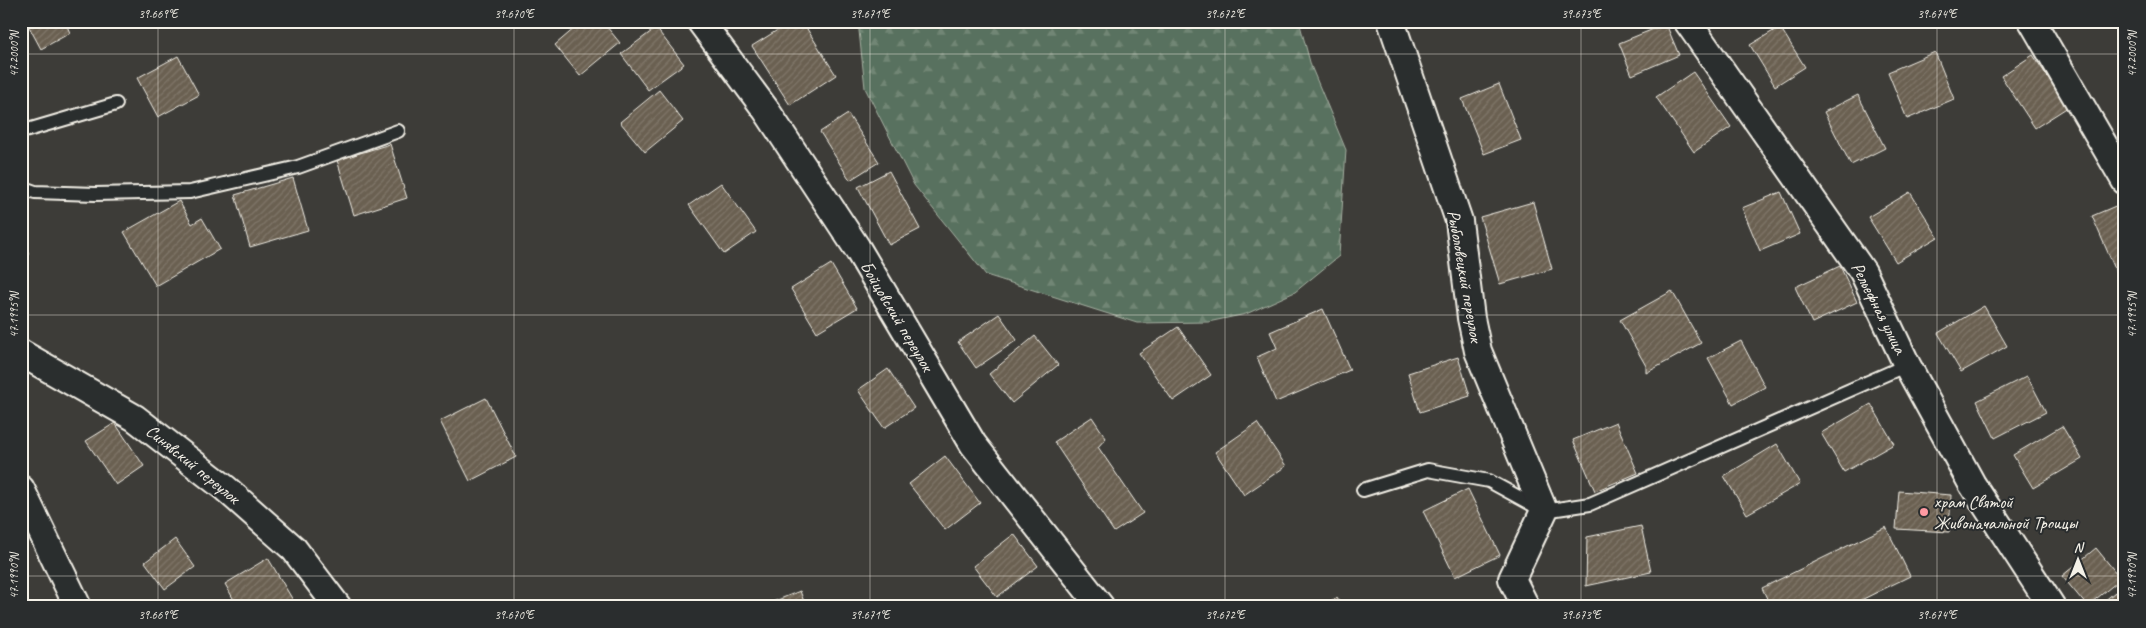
<svg xmlns="http://www.w3.org/2000/svg" width="2146" height="628" viewBox="0 0 2146 628" font-family="Caveat,sans-serif">
<style>
.forest{fill:url(#forest-firs);stroke:#a6b1a3}
.building{fill:url(#building-hatch);stroke:#f4f1e8}
.lines{fill:none;stroke-linecap:round;stroke-linejoin:round}
.lane-casing{stroke:#f4f1e8;stroke-width:16}
.street-casing{stroke:#f4f1e8;stroke-width:30}
.lane{stroke:#2a2d2e;stroke-width:12}
.street{stroke:#2a2d2e;stroke-width:26}
.ticks{fill:none;stroke:#f4f1e8;stroke-width:1;stroke-opacity:0.45}
.poi-dot{fill:#ff9aa2;stroke:#2a2d2e;stroke-width:2}
.labels{text-anchor:middle;dominant-baseline:central;stroke-width:4;stroke-linejoin:round;paint-order:stroke}
.street-label{font-size:18px;fill:#f4f1e8;stroke:#2a2d2e}
.poi-label{font-size:18px;fill:#f4f1e8;stroke:#2a2d2e;text-anchor:start}
.neatline{fill:none;stroke:#f4f1e8;stroke-width:2}
.ticks-label{font-size:12px;text-anchor:middle;fill:#f4f1e8}
</style>
<defs>
<pattern id="forest-firs" width="22" height="20" patternUnits="userSpaceOnUse" patternTransform="scale(1.25)"><rect width="22" height="20" fill="#59715e"/><path d="M5 1l3.5 6h-7zM16 11l3.5 6h-7z" fill="#718675"/></pattern>
<pattern id="building-hatch" width="6" height="6" patternUnits="userSpaceOnUse" patternTransform="scale(1.25)"><rect width="6" height="6" fill="#6a6051"/><path d="M-1 1l2-2M0 6l6-6M5 7l2-2" fill="none" stroke="#80776a"/></pattern>
</defs>
<rect width="100%" height="100%" fill="#3d3c38"/>
<filter id="ink" filterUnits="userSpaceOnUse"><feTurbulence type="fractalNoise" baseFrequency=".02" numOctaves="2"/><feDisplacementMap in="SourceGraphic" scale="10" xChannelSelector="R" yChannelSelector="G"/><feConvolveMatrix kernelMatrix="1 2 1 2 8 2 1 2 1" color-interpolation-filters="sRGB"/></filter>
<g filter="url(#ink)">
<polygon class="forest" points="858,21 1299,21 1311,66 1346,150 1339,256 1295,292 1246,314 1208,322 1137,323 986,275 914,185 865,88"/>
<g class="building">
<polygon points="26,21 65,21 70,33 41,49"/>
<polygon points="583,21 602,21 620,43 580,76 555,45"/>
<polygon points="792,21 802,21 836,75 790,105 752,46"/>
<polygon points="1666,24 1679,55 1632,75 1619,43"/>
<polygon points="1780,27 1805,67 1775,86 1750,45"/>
<polygon points="656,28 684,64 648,90 621,54"/>
<polygon points="1935,52 1954,99 1907,119 1888,72"/>
<polygon points="2033,55 2068,107 2035,128 2001,76"/>
<polygon points="178,56 199,95 158,117 137,78"/>
<polygon points="1693,72 1731,127 1694,152 1656,97"/>
<polygon points="1499,84 1521,140 1484,154 1462,99"/>
<polygon points="659,90 683,121 645,152 620,122"/>
<polygon points="1858,95 1885,148 1851,165 1824,112"/>
<polygon points="848,114 879,162 850,180 820,132"/>
<polygon points="390,144 407,198 354,215 337,160"/>
<polygon points="889,171 920,229 889,245 858,187"/>
<polygon points="293,178 308,230 250,247 235,195"/>
<polygon points="721,183 756,232 724,254 689,205"/>
<polygon points="1781,192 1800,234 1760,251 1742,208"/>
<polygon points="1910,192 1938,237 1896,262 1868,217"/>
<polygon points="179,201 192,224 202,218 220,249 156,286 124,232"/>
<polygon points="1533,202 1552,269 1500,284 1480,217"/>
<polygon points="2125,202 2125,284 2122,285 2092,216"/>
<polygon points="21,238 29,254 21,257"/>
<polygon points="831,264 857,308 817,332 791,289"/>
<polygon points="1840,266 1857,302 1812,323 1795,287"/>
<polygon points="1672,291 1701,343 1646,373 1646,366 1620,320"/>
<polygon points="1984,306 2007,346 1961,372 1938,333"/>
<polygon points="1323,309 1350,370 1276,402 1257,357 1277,348 1270,332"/>
<polygon points="999,314 1017,340 976,368 958,342"/>
<polygon points="1178,327 1211,375 1173,401 1139,353"/>
<polygon points="1035,336 1058,365 1012,403 989,374"/>
<polygon points="1741,341 1765,387 1733,404 1708,358"/>
<polygon points="1458,357 1470,396 1420,412 1408,373"/>
<polygon points="888,369 914,408 884,428 858,390"/>
<polygon points="2027,376 2046,412 1995,438 1977,401"/>
<polygon points="486,398 516,457 470,481 440,421"/>
<polygon points="1871,404 1894,444 1844,472 1821,433"/>
<polygon points="1092,417 1106,438 1098,447 1143,513 1114,532 1054,442"/>
<polygon points="1616,422 1638,473 1595,491 1573,440"/>
<polygon points="115,423 144,466 116,485 86,441"/>
<polygon points="1257,423 1286,466 1244,495 1215,452"/>
<polygon points="2062,426 2082,459 2033,488 2013,455"/>
<polygon points="1777,444 1800,484 1747,514 1724,476"/>
<polygon points="945,456 980,503 945,530 909,484"/>
<polygon points="1468,489 1500,555 1455,577 1423,511"/>
<polygon points="1899,491 1951,495 1949,532 1896,529"/>
<polygon points="1641,526 1651,572 1586,586 1587,537"/>
<polygon points="1886,527 1910,576 1847,607 1771,607 1762,588"/>
<polygon points="1014,534 1038,566 997,597 973,566"/>
<polygon points="175,539 195,567 165,589 145,562"/>
<polygon points="2096,548 2121,579 2087,606 2062,576"/>
<polygon points="268,558 297,607 238,607 225,584"/>
<polygon points="800,591 806,607 760,607"/>
<polygon points="2115,592 2125,607 2097,607"/>
<polygon points="1337,598 1342,607 1320,607"/>
</g>
<g class="lines">
<g class="lane-casing">
<g id="lane">
<polyline points="21,132 116,104"/>
<polyline points="21,187 35,192 95,194 190,192 298,167 398,131"/>
<polyline points="1363,490 1428,470 1489,481 1544,511 1590,504 1907,365"/>
</g>
</g>
<g class="street-casing">
<g id="street">
<polyline points="700,21 766,110 857,248 973,444 1101,607"/>
<polyline points="1391,21 1459,221 1471,318 1478,351 1544,511 1512,579 1526,607"/>
<polyline points="1687,21 1863,272 1907,365 1972,484 2052,607"/>
<polyline points="2032,21 2125,181"/>
<polyline points="21,353 135,418 225,488 294,549 338,607"/>
<polyline points="21,489 78,607"/>
</g>
</g>
<use href="#lane" class="lane"/>
<use href="#street" class="street"/>
</g>
</g>
<path class="ticks" d="M158,21V607M514,21V607M870,21V607M1225,21V607M1581,21V607M1937,21V607M21,54H2125M21,315H2125M21,576H2125"/>
<circle class="poi-dot" cx="1924" cy="512" r="5"/>
<g class="labels">
<g class="street-label">
<text transform="translate(1465 276) rotate(80)">Рыболовецкий переулок</text>
<text transform="translate(1879 308) rotate(63)">Рельефная улица</text>
<text transform="translate(897 316) rotate(59)">Бойцовский переулок</text>
<text transform="translate(193 464) rotate(39)">Синявский переулок</text>
</g>
<g class="poi-label">
<text x="1934" y="502">храм Святой<tspan x="1934" dy="21">Живоначальной Троицы</tspan></text>
</g>
</g>
<rect width="2146" height="628" fill="none" stroke="#2a2d2e" stroke-width="55"/>
<g transform="translate(2078 560)" stroke="#2a2d2e" stroke-width="4" paint-order="stroke">
<path d="M0-4L9 19L0 12L-9 19Z" fill="#f4f1e8"/>
<text y="-8" font-size="14" font-weight="bold" text-anchor="middle" fill="#f4f1e8">N</text>
</g>
<rect x="28" y="28" width="2090" height="572" class="neatline"/>
<g class="ticks-label">
<text x="158" y="18">39.669°E</text>
<text x="514" y="18">39.670°E</text>
<text x="870" y="18">39.671°E</text>
<text x="1225" y="18">39.672°E</text>
<text x="1581" y="18">39.673°E</text>
<text x="1937" y="18">39.674°E</text>
<text transform="translate(14 54) rotate(-90)" y="4">47.2000°N</text>
<text transform="translate(2132 54) rotate(-90)" y="4">47.2000°N</text>
<text transform="translate(14 315) rotate(-90)" y="4">47.1995°N</text>
<text transform="translate(2132 315) rotate(-90)" y="4">47.1995°N</text>
<text transform="translate(14 576) rotate(-90)" y="4">47.1990°N</text>
<text transform="translate(2132 576) rotate(-90)" y="4">47.1990°N</text>
<text x="158" y="619">39.669°E</text>
<text x="514" y="619">39.670°E</text>
<text x="870" y="619">39.671°E</text>
<text x="1225" y="619">39.672°E</text>
<text x="1581" y="619">39.673°E</text>
<text x="1937" y="619">39.674°E</text>
</g>
</svg>
